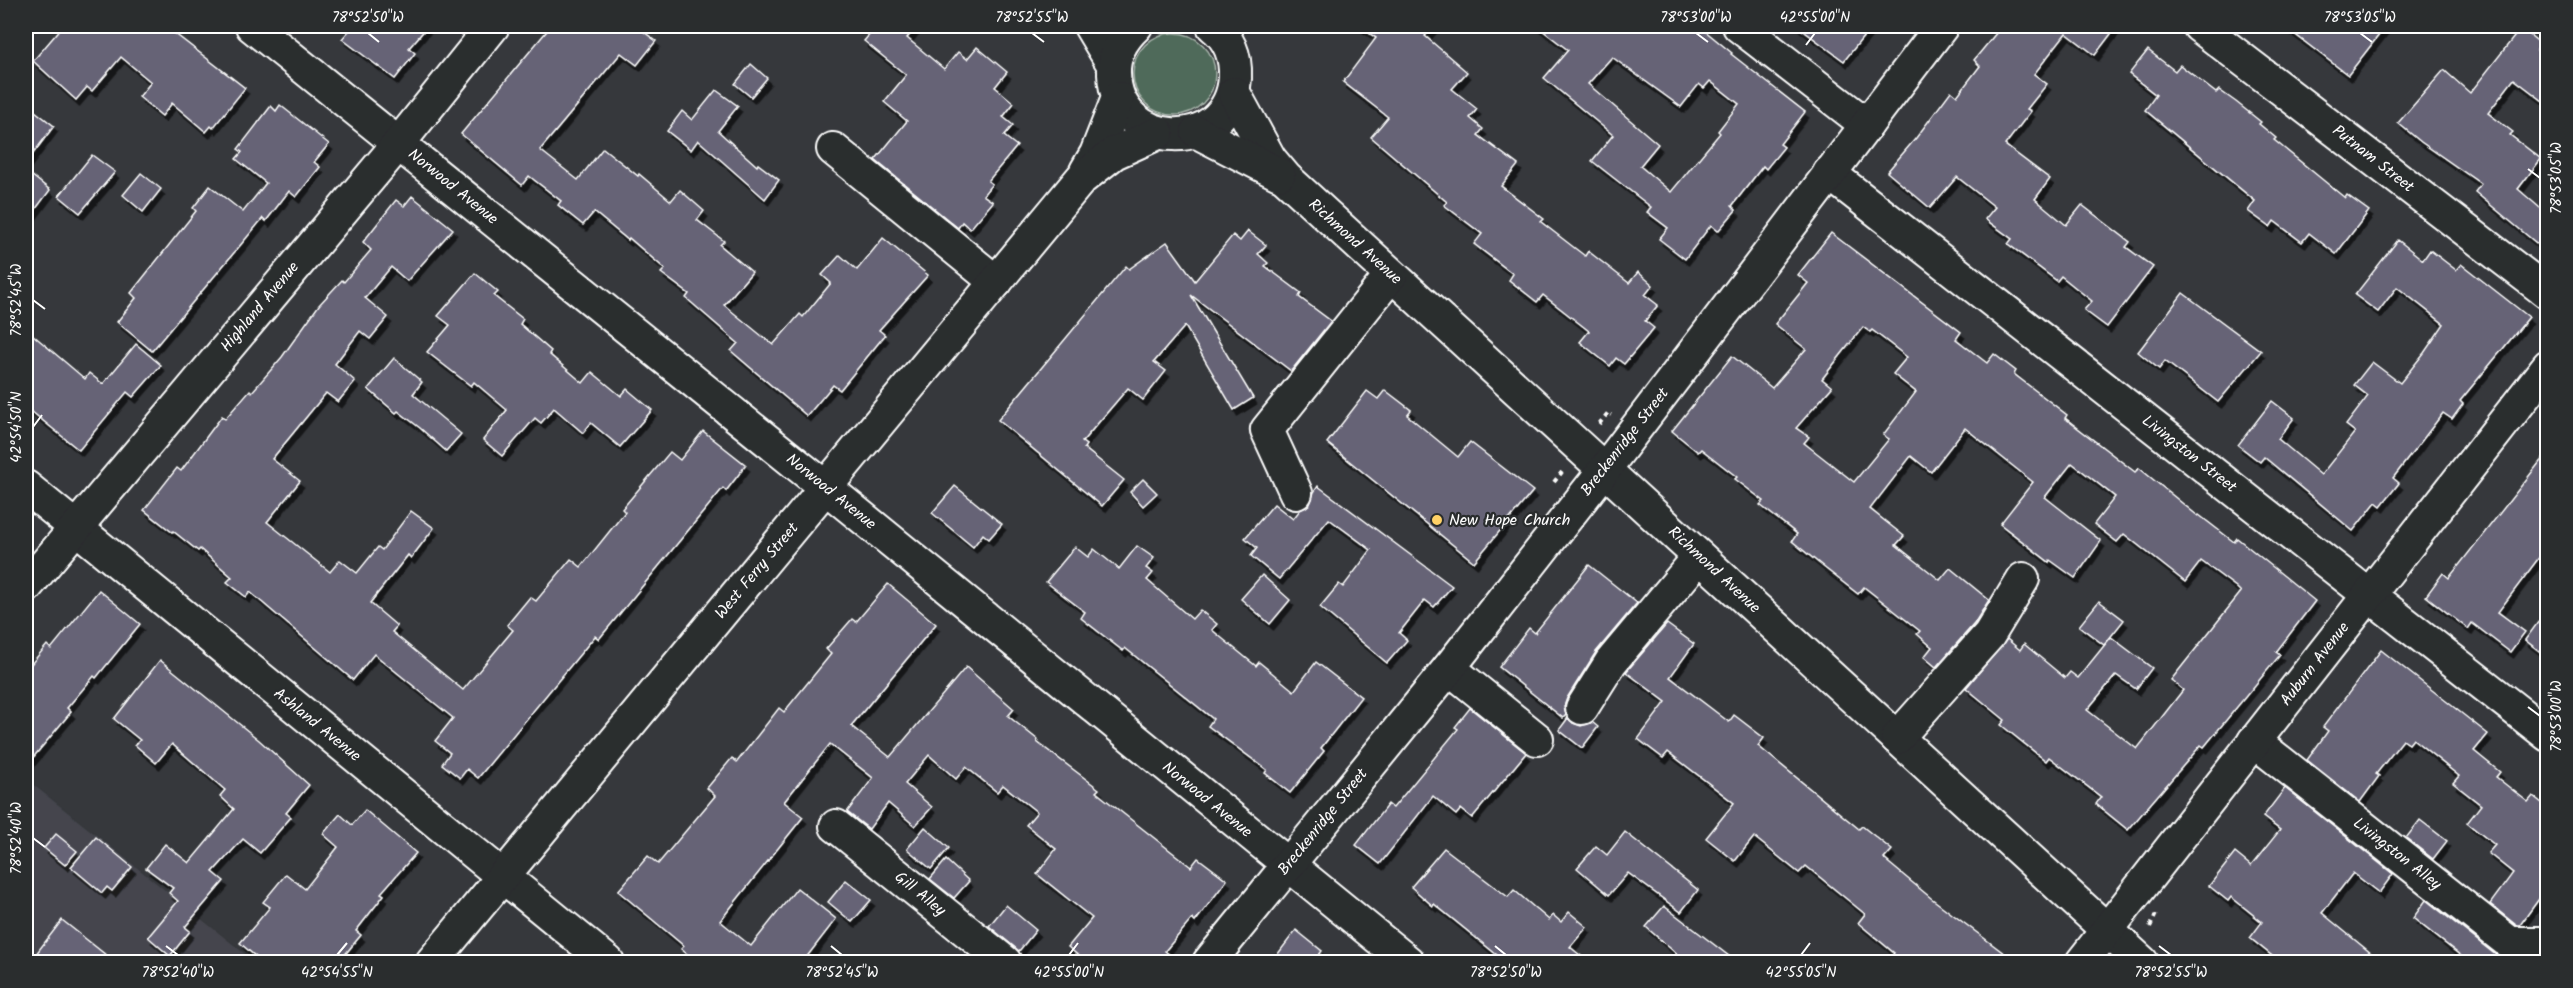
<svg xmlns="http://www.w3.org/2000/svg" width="2573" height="988" viewBox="0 0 2573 988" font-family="Kalam,sans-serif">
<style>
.built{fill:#44454d}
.green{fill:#506b5a;stroke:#a8b5ac;stroke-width:1.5}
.building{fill:#666376;stroke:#fff;stroke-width:1.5;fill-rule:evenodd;filter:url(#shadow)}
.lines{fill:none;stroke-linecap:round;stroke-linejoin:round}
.minor-casing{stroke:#fff;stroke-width:36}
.path{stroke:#fff;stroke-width:4;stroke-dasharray:4.5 4.5;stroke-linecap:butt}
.minor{stroke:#2a2d2e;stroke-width:32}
.ticks{fill:none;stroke:#fff;stroke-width:2}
.poi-dot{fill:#ffd166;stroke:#2a2d2e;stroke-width:2}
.labels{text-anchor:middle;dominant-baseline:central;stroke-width:4.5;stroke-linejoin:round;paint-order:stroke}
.street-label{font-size:16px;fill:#fff;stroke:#2a2d2e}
.poi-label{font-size:16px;fill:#fff;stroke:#2a2d2e;text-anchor:start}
.neatline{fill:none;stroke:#fff;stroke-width:2}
.ticks-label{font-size:15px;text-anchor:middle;fill:#fff}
</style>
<defs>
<filter id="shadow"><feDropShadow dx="3.5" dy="6" stdDeviation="0" flood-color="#0009"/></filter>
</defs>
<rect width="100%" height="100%" fill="#36383c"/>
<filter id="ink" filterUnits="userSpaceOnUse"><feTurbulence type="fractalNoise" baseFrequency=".0167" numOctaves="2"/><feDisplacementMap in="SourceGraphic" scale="12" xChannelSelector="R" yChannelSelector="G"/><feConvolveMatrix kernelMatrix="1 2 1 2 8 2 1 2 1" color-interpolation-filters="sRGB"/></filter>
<g filter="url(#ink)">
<polygon class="built" points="26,779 255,962 26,962"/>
<circle class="green" cx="1174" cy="74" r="41"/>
<g class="building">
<polygon points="63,26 165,26 245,88 213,128 211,126 206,132 172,103 162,116 139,97 151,82 121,57 92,91 87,87 76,100 33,61"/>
<polygon points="353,26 428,26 409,48 415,53 395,79 342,39"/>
<polygon points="551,26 636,26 656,41 637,65 621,53 540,150 578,180 603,148 638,176 639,174 671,201 680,190 704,211 697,220 724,241 720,245 752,272 724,305 773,345 800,314 803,317 831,283 822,275 840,255 857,270 883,238 928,275 879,330 885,335 840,390 833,385 807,416 731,351 738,343 686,298 689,294 661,273 665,269 629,238 628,240 594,212 583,225 558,205 561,201 529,176 522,185 461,134"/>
<polygon points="877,26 917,26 907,38 944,69 958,52 967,59 977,47 1007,72 995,87 1014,103 1003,117 1013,125 1004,136 1017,146 988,181 992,184 983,195 993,202 970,229 962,222 958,228 875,160 907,121 884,102 906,75 864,41"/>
<polygon points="1359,26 1434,26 1425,36 1467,72 1452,89 1477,109 1470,118 1483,129 1478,135 1518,165 1501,186 1544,219 1541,222 1585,256 1588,251 1629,283 1638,272 1653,285 1645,295 1658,305 1645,321 1654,328 1624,364 1616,358 1610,366 1580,342 1589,331 1543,295 1537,302 1509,280 1513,274 1474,244 1482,234 1444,205 1447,202 1371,137 1388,117 1343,82 1376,38"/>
<path d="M1537,26H1699L1732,53L1731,54L1805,112L1780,144L1784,147L1766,169L1763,166L1732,206L1736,210L1718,231L1711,225L1685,259L1659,239L1668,228L1647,212L1651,207L1592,161L1613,135L1544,78L1568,50ZM1612,57L1681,107L1699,84L1704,88L1710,81L1739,104L1718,131L1720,133L1671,192L1640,166L1658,144L1588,84Z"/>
<polygon points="1797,26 1872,26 1844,61"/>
<polygon points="2002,26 2117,26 2095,55 2066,33 2034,74 2047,84 2027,109 2031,111 2005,145 2050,179 2035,199 2066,225 2082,205 2130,242 2126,247 2153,267 2107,327 2084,310 2092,301 2061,276 2057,281 2008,244 2012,239 1985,219 1995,207 1957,177 1930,208 1887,172 1916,138 1951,91 1957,96 1980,66 1974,60"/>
<polygon points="2284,26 2386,26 2348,75"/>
<polygon points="2521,28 2541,44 2537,50 2547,58 2547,104 2514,79 2488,113 2513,132 2510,135 2541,159 2518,189 2547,214 2547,252 2475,192 2481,184 2421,142 2398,123 2444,70 2470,93"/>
<polygon points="2148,50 2175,71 2180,65 2216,93 2219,90 2236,102 2261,122 2259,124 2276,138 2274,140 2345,198 2347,195 2369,211 2336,254 2309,233 2302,242 2274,221 2270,227 2248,211 2255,201 2145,110 2156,95 2129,74"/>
<polygon points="751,64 767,78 751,97 735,84"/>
<polygon points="716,90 738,106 718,131 757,166 758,164 779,180 765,199 698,140 691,150 667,131 682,111 692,120"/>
<polygon points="26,104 54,126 26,163"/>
<polygon points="280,105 329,144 314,162 320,167 296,197 289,191 266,221 263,218 152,351 117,322 136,298 131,293 196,211 193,208 210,186 243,212 266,183 236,159 242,152 238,149 271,106 276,111"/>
<polygon points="92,155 115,172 80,213 59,196"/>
<polygon points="26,171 50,190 26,222"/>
<polygon points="141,173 161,189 143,212 123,195"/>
<polygon points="412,196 453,229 407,281 391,267 365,298 388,317 370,339 360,331 335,364 355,381 338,402 326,393 272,459 300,481 267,522 330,572 340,560 357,573 378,547 382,550 411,511 434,528 411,558 408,555 370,603 397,626 392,632 463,690 513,630 507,625 530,597 536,601 571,559 581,567 625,512 622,509 670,452 680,460 703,431 746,465 726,491 723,488 599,639 595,636 478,778 467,769 460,778 442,764 450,753 435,741 453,718 374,654 353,680 250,592 246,597 227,582 232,577 200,549 198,551 173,531 172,532 144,510 177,468 181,471 222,416 225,419 250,390 252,392 282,357 319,305 342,280 344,282 371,250 363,242 396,200 404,206"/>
<polygon points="1248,231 1266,245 1258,254 1268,263 1265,266 1301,293 1299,297 1331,321 1291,371 1191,295 1253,398 1234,410 1185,326 1154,362 1166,371 1143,400 1128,388 1082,442 1086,445 1084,448 1124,480 1102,506 998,420 1126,266 1129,269 1167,242 1195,281 1233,235 1240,241"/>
<path d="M1831,233L1961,332L1956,339L1987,363L1994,354L2016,371L2014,374L2067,415L2065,418L2135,472L2139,468L2198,516L2199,515L2234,542L2237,538L2315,601L2276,652L2280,655L2204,747L2201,745L2128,830L2096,804L2101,797L2049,757L2046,761L2001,725L2005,720L1966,688L2007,639L2020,650L2024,644L2065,678L2070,672L2078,678L2111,637L2152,668L2136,689L2116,675L2087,710L2137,749L2183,690L2171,680L2241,592L2236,587L2201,561L2185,582L2124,534L2117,542L2094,524L2115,497L2072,463L2045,497L2101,541L2075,578L2050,560L2049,562L2000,524L2033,482L1965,428L1931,472L1911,456L1870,509L1904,536L1896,545L1940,580L1950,568L1989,600L1974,624L1936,667L1924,657L1932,647L1917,634L1920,631L1864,587L1858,594L1826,569L1792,541L1797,534L1760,505L1764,501L1735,479L1737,477L1701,449L1698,452L1672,431L1732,356L1772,388L1806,349L1775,324L1808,283L1798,275ZM1863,327L1870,332L1872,330L1907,357L1893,374L1916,392L1883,435L1889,439L1854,482L1804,443L1809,437L1796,428L1832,387L1822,379Z"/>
<polygon points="2398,240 2423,260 2430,250 2456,270 2461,264 2529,317 2460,401 2463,404 2452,419 2443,413 2420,443 2393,478 2399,483 2381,506 2376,502 2353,531 2264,457 2260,462 2238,445 2272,401 2294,418 2278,439 2321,475 2355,432 2346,425 2368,396 2354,385 2372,362 2400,383 2424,353 2444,324 2397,287 2378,312 2355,295"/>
<polygon points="475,273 498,292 494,296 523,319 520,324 551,351 549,354 583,383 592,372 621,396 627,389 652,410 620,447 591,423 583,433 554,408 541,423 535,418 502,456 483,440 507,410 474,382 471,386 427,352 450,325 438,316"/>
<polygon points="2183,293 2261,351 2218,402 2165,361 2159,369 2138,352"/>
<polygon points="26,329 85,379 89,373 103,384 136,344 161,365 133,397 127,392 79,450 26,407"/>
<polygon points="394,358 422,382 413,394 461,434 446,451 420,428 398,411 396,413 368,389"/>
<polygon points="1385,390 1411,410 1407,415 1458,457 1470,442 1533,491 1474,562 1327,443 1367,391 1378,399"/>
<polygon points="2547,453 2547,547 2498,612 2525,632 2510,652 2472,623 2468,629 2426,596 2443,573 2449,578"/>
<polygon points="1143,479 1157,493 1143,506 1130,492"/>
<polygon points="955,486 1002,524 989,539 983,534 973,547 932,513"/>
<polygon points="1318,486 1452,586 1434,607 1425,600 1399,633 1407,640 1387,663 1320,607 1339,584 1343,587 1371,550 1329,519 1279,579 1251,556 1257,548 1245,538 1274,504 1293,519 1300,510 1310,504 1314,492"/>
<polygon points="1137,546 1154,558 1146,568 1153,573 1147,580 1192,619 1200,610 1217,624 1212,630 1256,666 1259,662 1294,691 1316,662 1361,697 1321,748 1324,751 1290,793 1265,773 1267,770 1208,726 1213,719 1125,648 1123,651 1081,618 1085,612 1046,582 1075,547 1088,557 1094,549 1119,569"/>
<polygon points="1589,565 1637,603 1596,652 1567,698 1564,707 1566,715 1563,718 1499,667 1529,628 1535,633"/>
<polygon points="1262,575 1290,600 1270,624 1241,599"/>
<polygon points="888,584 936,624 851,726 890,757 966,667 1014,709 1008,716 1038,740 1037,742 1099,789 1096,792 1191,867 1198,858 1227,880 1195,922 1192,919 1165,951 1179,963 1087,963 1068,947 1092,918 1037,874 1056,849 1026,825 1037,812 1003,785 997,792 966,767 956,779 929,755 905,784 932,807 915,826 888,803 869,829 847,812 873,778 830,744 784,802 803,817 720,921 751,946 797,888 836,919 802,963 698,963 681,949 684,946 618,891 648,856 658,864 715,796 707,788 732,758 737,762 779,708 784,712 831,654 826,649 852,619 856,622"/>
<polygon points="99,590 140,624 96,678 94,676 67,708 71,712 26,766 26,670 47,645 51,649"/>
<polygon points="2099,601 2124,620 2104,645 2079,626"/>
<polygon points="2547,610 2547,657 2525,640"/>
<polygon points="1667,624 1694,644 1670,677 1729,722 1734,715 1764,738 1758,746 1859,829 1862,826 1892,850 1884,859 1931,898 2017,963 1887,963 1894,953 1858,923 1865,914 1806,866 1799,873 1754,837 1735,861 1706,838 1734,803 1668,752 1663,758 1638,739 1666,702 1626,672"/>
<polygon points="2381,650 2488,734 2474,751 2500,772 2496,777 2528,802 2533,796 2547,807 2547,888 2520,925 2516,925 2490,904 2513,873 2488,853 2495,845 2467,823 2481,805 2453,783 2459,776 2413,739 2409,744 2403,740 2376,774 2379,776 2360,802 2307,760 2328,731 2323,727"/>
<polygon points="160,660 259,740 309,785 286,813 291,817 260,853 243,839 213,872 224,881 185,927 190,931 170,956 148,937 178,901 169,893 173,888 146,868 165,844 189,863 234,809 220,796 225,790 172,744 156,763 135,745 140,740 114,719"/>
<polygon points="1470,708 1526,753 1472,818 1461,809 1456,815 1433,796 1380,864 1356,845 1388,804 1393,808 1458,729 1455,727"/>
<polygon points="1568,718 1573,723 1581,726 1592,722 1598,727 1582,748 1559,730"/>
<polygon points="2285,788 2393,874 2379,893 2353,873 2322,913 2383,963 2281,963 2250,938 2262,922 2231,897 2228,901 2209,886 2235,853 2251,866 2280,830 2263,817"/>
<polygon points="365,810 416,853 381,893 384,895 356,931 361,935 338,963 263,963 240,943 270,907 263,902 286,874 305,889 338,847 323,834 340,814 352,825"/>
<polygon points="2420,820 2447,841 2433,859 2406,838"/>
<polygon points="925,827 949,848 931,869 907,849"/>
<polygon points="1625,832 1698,890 1681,912 1628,873 1609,895 1577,868 1596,846 1607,855"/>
<polygon points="56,834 77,851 65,865 44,848"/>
<polygon points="96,837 132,867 112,891 107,887 102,893 71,867"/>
<polygon points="1444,848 1508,897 1514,890 1549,920 1553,915 1561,922 1569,912 1587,927 1570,947 1590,963 1507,963 1434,904 1433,906 1411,887"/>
<polygon points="946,860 969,881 954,898 930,879"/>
<polygon points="846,880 871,900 852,922 828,902"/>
<polygon points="2426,900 2497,956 2492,963 2470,963 2413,918"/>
<polygon points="1006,905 1036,930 1019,951 989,926"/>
<polygon points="1664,906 1738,963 1687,963 1646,927"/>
<polygon points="62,920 116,963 29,963"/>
<polygon points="1296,930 1322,951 1313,963 1271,963"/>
</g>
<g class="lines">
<g class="minor-casing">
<g id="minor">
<polyline points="252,26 825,487 1408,962"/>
<polyline points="1090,26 1114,66"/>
<path d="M1136,26C1122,39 1113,54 1114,74C1117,152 1229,155 1235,78C1236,57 1230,39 1213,26"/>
<polyline points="1739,26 1867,125"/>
<polyline points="2199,26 2548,293"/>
<polyline points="1234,93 1270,159 1286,178 2142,962"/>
<polyline points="1197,132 1279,174"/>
<polyline points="833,149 996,282"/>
<polyline points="1086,171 1096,154 1118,98"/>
<polyline points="1829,173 2548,735"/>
<polyline points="26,487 608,962"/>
<polyline points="1296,493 1267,430 1391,275"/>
<polyline points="26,587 399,143 493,26"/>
<polyline points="1449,668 1537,739"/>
<polyline points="1582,708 1611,662 1699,557"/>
<polyline points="1897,738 1989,635 2023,579"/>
<polyline points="2254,741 2510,943 2548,943"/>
<polyline points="836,826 1005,962"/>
<polyline points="432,962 1081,179 1114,153 1158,133"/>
<polyline points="1209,962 1449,668 1605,469 1942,26"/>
<polyline points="2082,962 2548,366"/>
</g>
</g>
<g class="path">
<polyline points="1599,424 1608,413 1612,415"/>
<polyline points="1554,482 1562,472"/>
<polyline points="2150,927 2156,914"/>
</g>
<use href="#minor" class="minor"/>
</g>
</g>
<path class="ticks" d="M368,33L379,42M1032,33L1044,42M1696,33L1708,42M2360,33L2372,42M1806,45L1815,33M2528,169L2540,178M33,300L45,309M33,427L42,415M2528,707L2540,716M33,838L45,847M166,946L178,955M831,946L842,955M1495,946L1506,955M2159,946L2171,955M337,955L347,943M1069,955L1078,943M1801,955L1810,943"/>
<circle class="poi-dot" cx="1437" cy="520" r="6"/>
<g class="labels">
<g class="street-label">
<text transform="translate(2373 159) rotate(38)">Putnam Street</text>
<text transform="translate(453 187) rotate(39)">Norwood Avenue</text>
<text transform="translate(1355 242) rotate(42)">Richmond Avenue</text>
<text transform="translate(260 307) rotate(-50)">Highland Avenue</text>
<text transform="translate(1625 442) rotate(-52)">Breckenridge Street</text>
<text transform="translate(2189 454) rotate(38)">Livingston Street</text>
<text transform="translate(831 492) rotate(39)">Norwood Avenue</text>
<text transform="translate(1714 570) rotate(43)">Richmond Avenue</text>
<text transform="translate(757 571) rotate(-50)">West Ferry Street</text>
<text transform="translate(2315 664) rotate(-52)">Auburn Avenue</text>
<text transform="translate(317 725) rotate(39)">Ashland Avenue</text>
<text transform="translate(1207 800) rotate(39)">Norwood Avenue</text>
<text transform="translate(1323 822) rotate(-51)">Breckenridge Street</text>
<text transform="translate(2397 854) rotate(38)">Livingston Alley</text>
<text transform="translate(920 894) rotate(39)">Gill Alley</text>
</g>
<g class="poi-label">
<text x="1449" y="520">New Hope Church</text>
</g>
</g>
<rect width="2573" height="988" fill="none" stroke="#2a2d2e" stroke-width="66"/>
<rect x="33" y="33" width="2507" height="922" class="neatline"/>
<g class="ticks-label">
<text x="368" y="22">78°52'50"W</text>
<text x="1032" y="22">78°52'55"W</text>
<text x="1696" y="22">78°53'00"W</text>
<text x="1815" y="22">42°55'00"N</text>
<text x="2360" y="22">78°53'05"W</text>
<text transform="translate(2556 178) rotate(-90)" y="5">78°53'05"W</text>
<text transform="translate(16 300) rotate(-90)" y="5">78°52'45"W</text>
<text transform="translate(16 427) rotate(-90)" y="5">42°54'50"N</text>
<text transform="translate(2556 716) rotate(-90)" y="5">78°53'00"W</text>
<text transform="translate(16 838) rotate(-90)" y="5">78°52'40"W</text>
<text x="178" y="977">78°52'40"W</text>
<text x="337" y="977">42°54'55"N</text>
<text x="842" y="977">78°52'45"W</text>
<text x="1069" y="977">42°55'00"N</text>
<text x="1506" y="977">78°52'50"W</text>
<text x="1801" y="977">42°55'05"N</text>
<text x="2171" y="977">78°52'55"W</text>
</g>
</svg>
